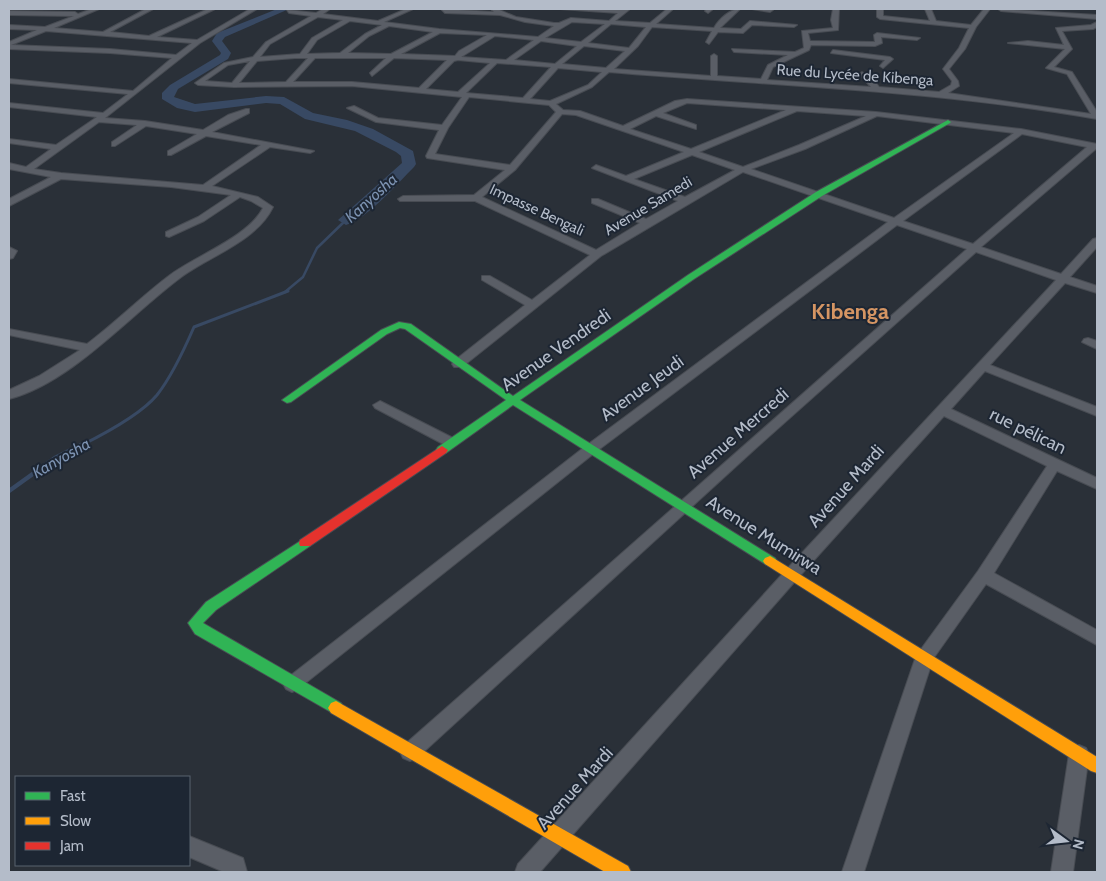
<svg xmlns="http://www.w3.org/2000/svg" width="1106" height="881" viewBox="0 0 1106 881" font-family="Cabin,sans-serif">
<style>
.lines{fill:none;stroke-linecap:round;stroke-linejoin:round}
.stream-far2{stroke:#384963;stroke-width:2.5}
.stream-far1{stroke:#384963;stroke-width:3}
.stream{stroke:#384963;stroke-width:4.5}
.river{fill:#384963;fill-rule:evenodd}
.street-casing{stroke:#484c53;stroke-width:2}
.fast-casing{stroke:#484c53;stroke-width:2}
.slow-casing{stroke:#484c53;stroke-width:2}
.jam-casing{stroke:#484c53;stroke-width:2}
.street{fill:#5a5e66;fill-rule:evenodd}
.fast{fill:#30b455;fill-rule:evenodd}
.slow{fill:#ff9f0a;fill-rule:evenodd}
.jam{fill:#e5322d;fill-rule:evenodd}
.labels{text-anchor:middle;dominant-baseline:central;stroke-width:4;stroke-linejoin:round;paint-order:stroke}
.far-street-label{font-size:15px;fill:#b4bcc9;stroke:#1d2633}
.far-water-label{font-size:16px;font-style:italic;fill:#7c92b1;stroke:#1d2633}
.street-label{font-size:18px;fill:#b4bcc9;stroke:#1d2633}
.district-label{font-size:22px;font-weight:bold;fill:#d59563;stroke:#1d2633}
</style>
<rect width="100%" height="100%" fill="#2a3038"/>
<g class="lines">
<polyline class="stream-far2" points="285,292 303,277 317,248 346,220"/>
<path class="stream-far1" d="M82,445C104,434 142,413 157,395C172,376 184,350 194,327L288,291"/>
<polyline class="stream" points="9,491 55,458 85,443"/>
<path class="river" d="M277,9H289L225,37L222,41L231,53L228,59L178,89L174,97L195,104L266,96L284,97L313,113L347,120L373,129L413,151L416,164L414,167C398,183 367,219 346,225L338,220L402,163L401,156L396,152L355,131L305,119L280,104L266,103L195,112L177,108L162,99V93L170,85L220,55L221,53L212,41L217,33Z"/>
<g class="street-casing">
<g id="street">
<path d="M92,9H99L54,28L103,32L146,9H153L110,32L149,36L208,9H215L157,37L197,40L250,9H257L200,43L105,118L145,121L203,130L228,115L246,109H249V113L212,132L314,151L310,153L270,147L212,186L258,197L273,207C256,242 209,256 180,278C129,316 71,383 9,399V390L39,376L80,350L9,335V329L87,344C116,322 142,296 170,275C197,255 248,237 263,208L251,201L240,197L204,221L169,237L166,236V232L198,217L231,195L171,187L61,179L9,206V199L51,177L9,169V163L26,167L51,149L9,143V139L56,145L97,117L9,107V103L103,113L128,94L9,83V79L133,91L172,58L110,53L9,49V42L37,30L9,29V25L45,27L74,16L9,15V11L75,12L78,14ZM46,31L192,43L176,55L110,49L11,45ZM99,122L137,125L112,142V146H115L146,126L197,134L168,151V155H171L206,136L261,145L203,185L61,173L34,169Z"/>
<path d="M323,9H330L323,14L378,21L406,9H413L384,22L439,29L538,37L554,26L525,22L500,15L445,13L441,9L494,12L491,9H497L516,17L554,23H559L571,18L609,21L618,13L560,9H630L615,21L650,23L667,9H673L656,24L714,28C719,19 730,9 740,9L720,28L741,29L750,21L797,25L794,27L752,25L743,33L718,32L709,44L706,42L712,31L652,27L638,46L614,69L711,76V56L714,54L717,56V76L761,79L768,65L788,55L734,52L732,49L795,52L804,48L802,31L833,28L831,20L833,9H839L838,30L808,33L810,41L875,42L874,35L877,33L920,38L917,40L881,37L882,43L875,46L811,45L809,50L773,67L767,80L871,87L859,74L862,72L873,79L879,87L939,92L951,85L952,81L943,69L959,48L969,28L880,19L877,17V9H883V16L930,21L925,9H931L936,21L971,25L984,9H990L976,27L965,49L949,69L958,81L959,86L948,93L1091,114L1067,74L1046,68L1065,49L1008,43L1028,41L1064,45L1056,28L1091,25L1097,22V27L1093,29L1062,31L1072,49L1054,67L1072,72L1097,112V119C935,90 773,86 609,72L592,87L556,104L563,110L580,111L623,126L675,101L687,99L876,112L1021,129L1097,144V148L981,247L1061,274L1093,239L1097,238V247L1070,277L1097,286V293L1065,283L990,365L1097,407V416L985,371L951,409L1097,478V489L1057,471L994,573L1097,630V645L986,584L933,659L864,872H842L916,656L978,571L1047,466L944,416L798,578L540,872H515L518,864L786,570L1056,280L976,252L755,449L417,758L410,761L403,758L400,752L403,746L967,249L897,225L597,451L298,689L292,692L286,689L283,684L286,679L587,445L888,222L743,172L601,256L462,367H454L452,364L454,361L525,305L482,280V276H490L532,300L590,255L475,201H400L398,199L403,196L474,195L505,170L427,158L426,156L439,130L376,122L347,108L354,106L378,118L442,125L462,97L352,86L234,87L198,85L195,83L224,63L253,57L266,42L311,16L289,13L287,10L316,13ZM318,17L343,20L312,38L300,54L260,57L270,44ZM350,21L382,25L365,34L340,53L307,54L317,40ZM572,22L605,24L581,42L545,38ZM611,24L646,27L629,48L588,43ZM389,26L433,32L391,54L348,53L369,36ZM440,33L487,35L459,51L455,56L401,54ZM495,36L534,40L506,60L461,57ZM541,41L577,46L555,64L514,60ZM584,46L625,51L606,68L562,64ZM295,58H308L286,82L239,83L257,61ZM315,58H386L370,73L372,76L394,58L447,60L419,88L352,82H293ZM458,60L490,63L458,92L426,89L454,61ZM250,61L232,83L205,81L228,65ZM497,63L551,67L523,98L466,93ZM558,68L602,72L588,85L550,101L530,99ZM469,97L549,105L556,112L510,165L435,154L448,128ZM687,103L786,110L691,149L630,129L656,116L696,129V125L663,113ZM797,111L866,116L799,145L743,167L699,152ZM562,114L576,115L684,152L626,176L596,165L592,168L678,201L646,219L598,199H592V203L640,223L596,250L482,197L515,170ZM877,116L1014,133L894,218L751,169L805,149ZM1022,134L1087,147L973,244L903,221ZM692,155L735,170L685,197L634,179Z"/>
<polygon points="707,9 713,9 708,13 705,11"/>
<polygon points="752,9 772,9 773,10 770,12"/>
<polygon points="998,9 1097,15 1097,19 1001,11"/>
<polygon points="833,50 890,57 893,59 883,68 880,66 885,60 831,53"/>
<polygon points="9,247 17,251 13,258 9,259"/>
<polygon points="1088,338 1097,341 1097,349 1082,342 1084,339"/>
<polygon points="380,401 457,440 459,443 452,447 447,446 375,408 373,405"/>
<polygon points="1079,745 1086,748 1089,754 1073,872 1051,872 1069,754 1072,748"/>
<polygon points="189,836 243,858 247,872 224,872 189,857"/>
</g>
</g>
<g class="fast-casing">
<g id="fast">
<polygon points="948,120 951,122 950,123 822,196 694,279 520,400 775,558 777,561 775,564 770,566 765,564 513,405 446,453 438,453 436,450 438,447 506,400 405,329 400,328 387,334 291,402 287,403 282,400 381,330 399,322 411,324 513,396 688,275 816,192"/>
<polygon points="305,538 310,540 311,543 310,546 216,610 203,623 341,703 344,708 341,713 336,715 195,634 188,623 206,602"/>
</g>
</g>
<g class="slow-casing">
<g id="slow">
<polygon points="770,556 1097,757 1097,773 1091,771 765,564 763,561 765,558"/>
<polygon points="336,701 628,866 631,872 605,872 331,713 328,708 331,703"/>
</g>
</g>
<g class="jam-casing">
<polygon id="jam" points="442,446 448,450 446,453 310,546 300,546 299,543 300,540"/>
</g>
<use href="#street" class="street"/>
<use href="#fast" class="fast"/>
<use href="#slow" class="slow"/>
<use href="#jam" class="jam"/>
</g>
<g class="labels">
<g class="far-street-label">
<text transform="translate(855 75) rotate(4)">Rue du Lycée de Kibenga</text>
<text transform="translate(648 206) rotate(-31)">Avenue Samedi</text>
<text transform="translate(537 210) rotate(25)">Impasse Bengali</text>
</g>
<g class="far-water-label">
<text transform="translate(371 198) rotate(-42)">Kanyosha</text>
<text transform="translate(61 458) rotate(-30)">Kanyosha</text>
</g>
<g class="street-label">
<text transform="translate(556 350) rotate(-35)">Avenue Vendredi</text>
<text transform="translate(642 388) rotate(-36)">Avenue Jeudi</text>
<text transform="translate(1028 431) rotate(26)">rue pélican</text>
<text transform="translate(738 433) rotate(-41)">Avenue Mercredi</text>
<text transform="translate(846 486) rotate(-48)">Avenue Mardi</text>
<text transform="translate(764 535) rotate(32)">Avenue Mumirwa</text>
<text transform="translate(575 788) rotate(-48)">Avenue Mardi</text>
</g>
<g class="district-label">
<text x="850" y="311">Kibenga</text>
</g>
</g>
<rect width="1106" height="881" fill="none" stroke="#b4bcc9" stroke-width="20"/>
<rect x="15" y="776" width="175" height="90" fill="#1d2633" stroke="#59626f"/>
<rect x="25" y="792" width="25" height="8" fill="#30b455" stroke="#59626f"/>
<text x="60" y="801" font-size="15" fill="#b4bcc9">Fast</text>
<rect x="25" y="817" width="25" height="8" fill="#ff9f0a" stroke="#59626f"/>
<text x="60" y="826" font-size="15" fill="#b4bcc9">Slow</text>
<rect x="25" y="842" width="25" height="8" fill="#e5322d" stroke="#59626f"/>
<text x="60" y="851" font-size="15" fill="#b4bcc9">Jam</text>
<g transform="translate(1066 841) rotate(105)" stroke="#1d2633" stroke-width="4" paint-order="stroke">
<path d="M0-4L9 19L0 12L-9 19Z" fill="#b4bcc9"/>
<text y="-8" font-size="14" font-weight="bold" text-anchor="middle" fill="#b4bcc9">N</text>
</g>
</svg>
